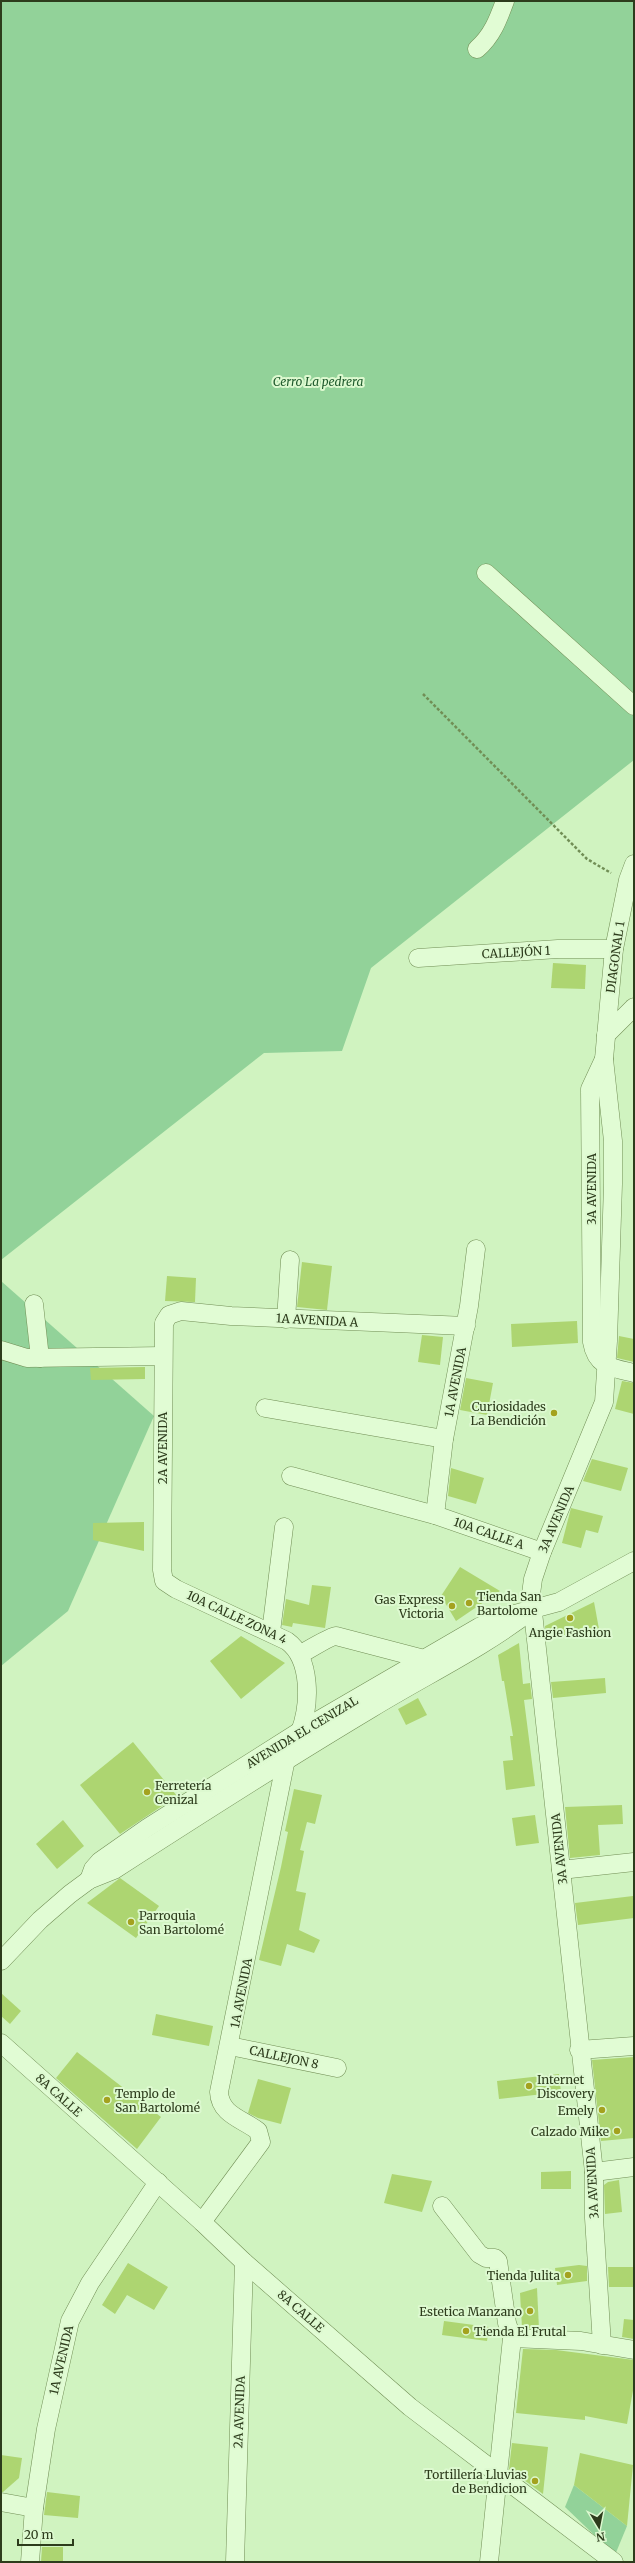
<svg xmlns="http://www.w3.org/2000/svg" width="635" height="2563" viewBox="0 0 635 2563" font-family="Merriweather,serif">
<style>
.green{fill:#92d299}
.building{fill:#add571}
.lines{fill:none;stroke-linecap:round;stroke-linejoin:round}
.minor-casing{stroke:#718e55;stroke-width:19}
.path{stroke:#718e55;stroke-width:2.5;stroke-dasharray:3 2;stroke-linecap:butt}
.minor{stroke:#e1fcd4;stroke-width:18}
.poi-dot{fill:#a4a21f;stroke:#ddf9d0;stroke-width:1.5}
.labels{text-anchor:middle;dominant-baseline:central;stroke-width:4;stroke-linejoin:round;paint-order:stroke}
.park-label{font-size:12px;font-style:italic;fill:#205b2e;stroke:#ddf9d0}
.street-label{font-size:12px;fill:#2d3c1c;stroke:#ddf9d0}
.poi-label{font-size:12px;fill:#2d3c1c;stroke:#ddf9d0;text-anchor:end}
</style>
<rect width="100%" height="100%" fill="#d0f3c0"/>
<g class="green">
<polygon points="1,1 634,1 634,760 371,968 342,1051 264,1053 1,1260"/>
<polygon points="1,1281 154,1416 68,1611 1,1666"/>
<polygon points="574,2485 627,2526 615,2555 565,2507"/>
</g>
<g class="building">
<polygon points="553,963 586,965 585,989 551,988"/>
<polygon points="302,1262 332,1266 327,1310 297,1307"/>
<polygon points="167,1276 196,1278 195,1302 165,1301"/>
<polygon points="577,1321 578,1343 512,1347 511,1324"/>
<polygon points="422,1335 443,1337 440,1365 418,1362"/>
<polygon points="619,1336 634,1339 634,1362 617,1358"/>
<polygon points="145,1367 145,1379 91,1380 90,1368"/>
<polygon points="466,1378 493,1383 487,1415 460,1410"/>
<polygon points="622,1381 634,1383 634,1414 615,1409"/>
<polygon points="592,1459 628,1468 621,1491 583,1481"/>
<polygon points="451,1468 484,1478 476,1504 448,1496"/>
<polygon points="571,1508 603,1516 598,1533 586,1530 581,1548 562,1543"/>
<polygon points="144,1522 144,1551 93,1540 93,1523"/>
<polygon points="460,1567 500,1591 456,1621 441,1596"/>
<polygon points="312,1585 331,1587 325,1628 293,1623 292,1627 282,1625 286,1599 309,1605"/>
<polygon points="594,1602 599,1629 546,1638 545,1626"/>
<polygon points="241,1636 285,1663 241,1699 210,1661"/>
<polygon points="519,1643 523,1684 530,1683 532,1699 524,1700 535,1786 506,1790 503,1761 513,1760 510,1736 513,1736 504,1681 502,1681 498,1655"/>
<polygon points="605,1678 606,1693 553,1698 551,1682"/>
<polygon points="418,1698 427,1715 406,1725 398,1709"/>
<polygon points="133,1742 177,1796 120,1834 80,1785"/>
<polygon points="294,1789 322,1795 315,1824 307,1822 300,1850 304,1851 296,1891 306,1893 299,1930 320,1940 314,1953 287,1944 281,1966 259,1960 281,1867 288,1832 285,1831"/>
<polygon points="622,1805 623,1824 598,1825 600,1855 570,1858 565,1807"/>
<polygon points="535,1815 539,1843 516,1846 512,1818"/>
<polygon points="63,1820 84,1846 57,1869 36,1844"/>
<polygon points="120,1878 159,1906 136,1938 87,1903"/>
<polygon points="633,1896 634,1918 578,1925 575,1903"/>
<polygon points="1,1993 21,2011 10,2024 1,2016"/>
<polygon points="156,2014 213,2026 209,2046 152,2035"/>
<polygon points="77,2052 161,2117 137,2149 56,2078"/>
<polygon points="634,2057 634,2138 601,2141 592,2060"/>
<polygon points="559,2074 561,2092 499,2099 497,2081"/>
<polygon points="258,2079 291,2088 281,2124 258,2118 248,2113"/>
<polygon points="571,2171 571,2189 541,2189 541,2172"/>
<polygon points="392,2174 432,2181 422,2212 384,2203"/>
<polygon points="619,2180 622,2212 605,2214 604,2185 608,2182"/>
<polygon points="128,2263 168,2287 154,2310 127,2295 115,2314 102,2305"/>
<polygon points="579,2265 587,2266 587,2281 557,2285 555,2268"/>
<polygon points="608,2267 634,2267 634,2287 609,2287"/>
<polygon points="537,2288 539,2329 522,2328 520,2293"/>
<polygon points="624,2319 634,2320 634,2339 622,2337"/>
<polygon points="444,2321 489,2327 487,2341 442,2335"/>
<polygon points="523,2349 556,2350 634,2360 634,2385 627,2424 585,2416 585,2420 516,2413"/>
<polygon points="512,2443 548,2447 543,2494 509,2469"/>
<polygon points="580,2453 633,2465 627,2526 574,2485"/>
<polygon points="1,2455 22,2458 19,2478 3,2492 1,2492"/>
<polygon points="47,2492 80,2496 78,2518 44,2515"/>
<polygon points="42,2547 63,2547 63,2562 41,2562"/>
</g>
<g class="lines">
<g class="minor-casing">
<g id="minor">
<path d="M477,49C492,36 498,20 505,1"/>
<polyline points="486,573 634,706"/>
<polyline points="418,958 558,949 614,949"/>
<polyline points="606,1035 634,1007"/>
<path d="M604,1059L590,1089L592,1342C596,1367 613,1368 634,1373"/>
<polyline points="34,1304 40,1358"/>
<polyline points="286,1319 290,1260"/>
<polyline points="1,1350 27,1358 163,1356"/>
<polyline points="265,1408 444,1439"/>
<polyline points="291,1476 435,1515 542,1552"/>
<polyline points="435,1515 444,1439 469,1306 476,1249"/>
<polyline points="271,1632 284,1527"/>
<path d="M301,1654C308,1650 331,1636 336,1636L424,1659L427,1664"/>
<polyline points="561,1870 634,1862"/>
<polyline points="89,1880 93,1869 100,1861 147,1828 300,1731 479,1627 496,1619 559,1602 634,1561"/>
<path d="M1,1961L40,1920L70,1894L89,1880L114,1870C199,1815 285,1760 372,1708C426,1675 483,1648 532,1610"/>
<polyline points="1,2043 202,2222 244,2262 410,2407 614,2562"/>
<polyline points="230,2046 337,2068"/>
<polyline points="579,2050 634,2046"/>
<polyline points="594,2172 634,2167"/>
<polyline points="442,2206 479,2254 486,2258 495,2258 498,2261 507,2323 512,2338 489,2562"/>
<path d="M202,2222L261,2142L258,2131C243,2119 220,2115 219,2092L286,1759C291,1750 296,1741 300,1732C310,1705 312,1659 287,1641L176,1589L164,1581L162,1570L164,1323L169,1315L181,1311L231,1316L466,1326"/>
<polyline points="512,2338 581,2341 634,2350"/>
<polyline points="602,2345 594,2218 594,2172 531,1594 533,1579 542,1552 604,1402 608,1341 613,1184 613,1141 604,1059 614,949 628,880 634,864"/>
<polyline points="1,2502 34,2508"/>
<polyline points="30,2562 34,2508 46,2429 70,2321 90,2283 158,2182"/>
<polyline points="235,2562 244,2262"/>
</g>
</g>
<polyline class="path" points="423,694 587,859 611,873"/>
<use href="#minor" class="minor"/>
</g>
<g class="poi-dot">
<circle cx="554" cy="1413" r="4"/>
<circle cx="469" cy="1603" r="4"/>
<circle cx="452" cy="1606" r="4"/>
<circle cx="570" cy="1618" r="4"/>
<circle cx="147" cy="1792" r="4"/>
<circle cx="131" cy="1922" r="4"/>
<circle cx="529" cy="2086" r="4"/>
<circle cx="107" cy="2100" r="4"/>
<circle cx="602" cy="2110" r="4"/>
<circle cx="617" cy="2131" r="4"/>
<circle cx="568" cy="2275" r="4"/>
<circle cx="530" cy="2311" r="4"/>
<circle cx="466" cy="2331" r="4"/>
<circle cx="535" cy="2481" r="4"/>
</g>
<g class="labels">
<g class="park-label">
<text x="318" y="381">Cerro La pedrera</text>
</g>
<g class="street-label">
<text transform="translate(516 952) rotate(-3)">CALLEJÓN 1</text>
<text transform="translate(615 957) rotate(-82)">DIAGONAL 1</text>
<text transform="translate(591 1189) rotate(-90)">3A AVENIDA</text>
<text transform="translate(317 1320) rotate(3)">1A AVENIDA A</text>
<text transform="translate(455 1382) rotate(-79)">1A AVENIDA</text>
<text transform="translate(162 1448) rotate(-90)">2A AVENIDA</text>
<text transform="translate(556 1519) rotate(-67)">3A AVENIDA</text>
<text transform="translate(489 1533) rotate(19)">10A CALLE A</text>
<text transform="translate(237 1617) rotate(25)">10A CALLE ZONA 4</text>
<text transform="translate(302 1732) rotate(-31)">AVENIDA EL CENIZAL</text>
<text transform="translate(559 1849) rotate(-96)">3A AVENIDA</text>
<text transform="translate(241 1993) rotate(-79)">1A AVENIDA</text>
<text transform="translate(284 2057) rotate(12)">CALLEJON 8</text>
<text transform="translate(59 2095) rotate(42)">8A CALLE</text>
<text transform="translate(592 2183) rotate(-93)">3A AVENIDA</text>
<text transform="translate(301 2311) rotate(41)">8A CALLE</text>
<text transform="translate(61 2360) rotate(-77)">1A AVENIDA</text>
<text transform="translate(239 2412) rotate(-88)">2A AVENIDA</text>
</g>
<g class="poi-label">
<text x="546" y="1406">Curiosidades<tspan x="546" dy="14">La Bendición</tspan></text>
<text x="477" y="1596" text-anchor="start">Tienda San<tspan x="477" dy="14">Bartolome</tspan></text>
<text x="444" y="1599">Gas Express<tspan x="444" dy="14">Victoria</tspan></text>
<text x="570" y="1632" text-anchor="middle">Angie Fashion</text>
<text x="155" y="1785" text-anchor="start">Ferretería<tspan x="155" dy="14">Cenizal</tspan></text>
<text x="139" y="1915" text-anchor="start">Parroquia<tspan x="139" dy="14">San Bartolomé</tspan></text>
<text x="537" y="2079" text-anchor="start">Internet<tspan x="537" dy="14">Discovery</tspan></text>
<text x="115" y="2093" text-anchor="start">Templo de<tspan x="115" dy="14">San Bartolomé</tspan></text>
<text x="594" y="2110">Emely</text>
<text x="609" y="2131">Calzado Mike</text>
<text x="560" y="2275">Tienda Julita</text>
<text x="522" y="2311">Estetica Manzano</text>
<text x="474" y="2331" text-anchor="start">Tienda El Frutal</text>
<text x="527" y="2474">Tortillería Lluvias<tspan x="527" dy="14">de Bendicion</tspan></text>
</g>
</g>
<rect width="635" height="2563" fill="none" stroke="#2d3c1c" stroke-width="4"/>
<g transform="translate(599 2527) rotate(170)" stroke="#ddf9d0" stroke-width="3" paint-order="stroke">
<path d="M0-3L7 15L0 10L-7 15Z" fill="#2d3c1c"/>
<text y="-6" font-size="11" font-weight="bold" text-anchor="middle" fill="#2d3c1c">N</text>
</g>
<path d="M18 2539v6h55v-6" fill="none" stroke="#2d3c1c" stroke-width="2"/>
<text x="24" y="2539" font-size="12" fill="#2d3c1c" stroke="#ddf9d0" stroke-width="3" paint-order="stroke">20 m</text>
</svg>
